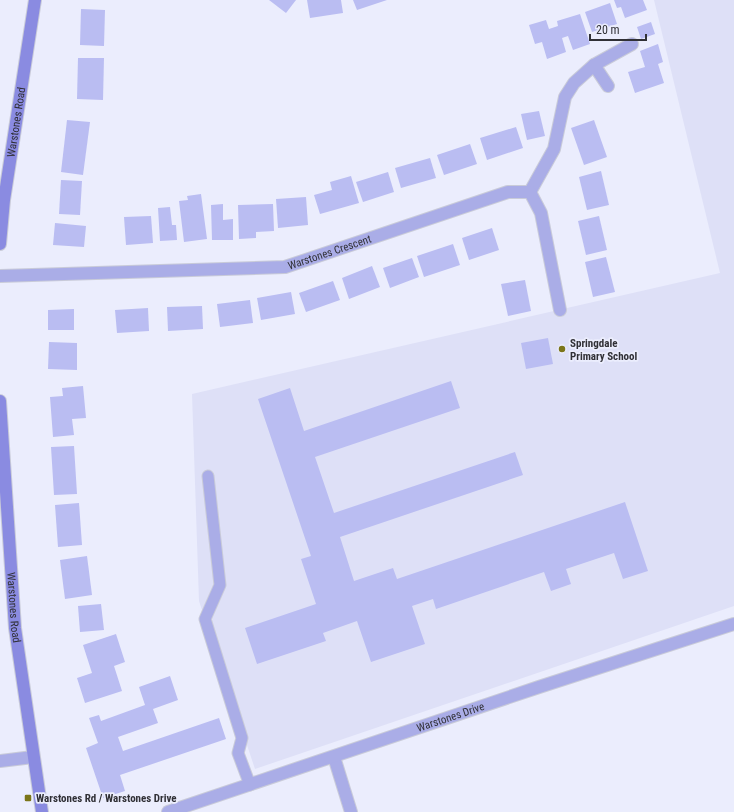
<svg xmlns="http://www.w3.org/2000/svg" width="734" height="812" viewBox="0 0 734 812" font-family="'Roboto Condensed',sans-serif">
<style>
.built{fill:#dee0f7}
.building{fill:#babdf2}
.lines{fill:none;stroke-linecap:round;stroke-linejoin:round}
.lane-casing{stroke:#c9cbd9;stroke-width:13}
.street-casing{stroke:#c9cbd9;stroke-width:14}
.secondary-casing{stroke:#c9cbd9;stroke-width:14}
.lane{stroke:#aaade7;stroke-width:11}
.street{stroke:#aaade7;stroke-width:12}
.secondary{stroke:#8a8be1;stroke-width:12}
.poi-dot{fill:#7b7519;stroke:#ebedfd;stroke-width:1.5}
.labels{text-anchor:middle;dominant-baseline:central;stroke-width:3.5;stroke-linejoin:round;paint-order:stroke}
.street-label{font-size:11px;fill:#303036;stroke:#ebedfd}
.poi-label{font-size:11px;font-weight:bold;fill:#303036;stroke:#ebedfd;text-anchor:start}
</style>
<rect width="100%" height="100%" fill="#ebedfd"/>
<polygon class="built" points="654,0 734,0 734,606 255,769 199,601 192,394 720,273"/>
<g class="building">
<polygon points="269,0 296,0 286,13"/>
<polygon points="307,0 341,0 343,13 310,18"/>
<polygon points="353,0 387,0 357,10"/>
<polygon points="614,0 643,0 647,10 625,18 621,7 617,8"/>
<polygon points="610,3 617,24 592,32 585,12"/>
<polygon points="81,9 105,10 104,46 80,45"/>
<polygon points="580,14 590,44 573,50 568,36 562,38 566,52 547,59 542,42 535,44 529,25 546,20 549,29 558,26 557,21"/>
<polygon points="651,22 655,34 641,39 637,27"/>
<polygon points="658,44 663,62 658,64 664,83 635,93 628,72 645,67 640,51"/>
<polygon points="78,58 104,58 103,100 77,99"/>
<polygon points="539,111 545,136 527,140 521,114"/>
<polygon points="67,120 90,122 83,175 61,172"/>
<polygon points="594,120 607,157 584,165 571,128"/>
<polygon points="516,127 523,148 487,160 480,138"/>
<polygon points="470,144 477,164 444,175 437,155"/>
<polygon points="430,158 436,178 401,188 395,168"/>
<polygon points="601,171 609,205 587,210 579,177"/>
<polygon points="388,172 394,192 363,202 356,182"/>
<polygon points="351,176 359,203 320,214 314,195 332,190 330,182"/>
<polygon points="61,180 82,181 80,215 59,214"/>
<polygon points="201,194 207,239 184,242 179,201 188,200 187,196"/>
<polygon points="306,197 308,225 278,228 276,199"/>
<polygon points="223,204 223,220 233,219 233,240 212,240 211,205"/>
<polygon points="273,204 274,231 256,232 256,238 239,239 238,205"/>
<polygon points="170,207 172,225 176,225 177,240 160,241 158,208"/>
<polygon points="151,216 153,243 126,245 124,217"/>
<polygon points="599,216 607,250 586,255 578,221"/>
<polygon points="55,223 86,226 84,247 53,245"/>
<polygon points="492,228 499,250 469,260 462,238"/>
<polygon points="453,244 460,265 424,277 417,256"/>
<polygon points="606,257 615,292 593,297 585,262"/>
<polygon points="412,258 419,277 390,288 383,268"/>
<polygon points="372,266 380,287 349,299 342,278"/>
<polygon points="525,280 531,311 508,316 501,284"/>
<polygon points="333,281 340,300 306,312 299,293"/>
<polygon points="291,292 295,314 261,320 257,298"/>
<polygon points="250,300 253,323 220,327 217,304"/>
<polygon points="202,306 203,329 168,331 167,307"/>
<polygon points="148,308 149,331 117,333 115,310"/>
<polygon points="74,309 74,330 48,330 48,310"/>
<polygon points="548,338 553,364 526,369 521,343"/>
<polygon points="49,342 77,343 77,370 48,369"/>
<polygon points="451,381 460,408 315,457 334,513 515,452 523,475 340,537 354,581 393,568 397,579 625,502 648,571 623,579 614,553 566,569 571,584 551,591 544,572 436,609 433,599 412,606 425,644 371,662 357,621 323,633 326,641 257,664 245,628 316,604 301,559 311,556 258,399 290,388 304,431"/>
<polygon points="83,386 86,418 72,419 74,435 53,437 50,397 63,396 62,388"/>
<polygon points="74,446 77,494 54,495 51,447"/>
<polygon points="79,503 82,545 58,547 55,505"/>
<polygon points="87,556 92,595 65,599 60,560"/>
<polygon points="101,604 104,630 80,632 78,606"/>
<polygon points="116,634 125,662 114,666 122,691 85,703 77,678 92,673 83,645"/>
<polygon points="170,676 178,700 153,709 158,723 118,737 123,751 219,718 226,739 120,775 125,791 103,798 86,748 98,743 89,718 99,715 101,721 145,705 139,687"/>
</g>
<g class="lines">
<g class="lane-casing">
<polyline id="lane" points="208,476 220,585 205,619 242,738 238,753 250,785"/>
</g>
<g class="street-casing">
<g id="street">
<polyline points="594,65 608,86"/>
<polyline points="530,192 554,149 565,97 574,83 594,65 632,44"/>
<path id="s1" d="M0,276L285,267L508,192H530L541,213L560,310"/>
<polyline points="334,757 351,812"/>
<polyline points="0,761 33,757"/>
<path id="s2" d="M168,812L539,687L734,624"/>
</g>
</g>
<g class="secondary-casing">
<g id="secondary">
<path id="s3" d="M0,244L4,200L35,0"/>
<path id="s4" d="M0,401L15,628L42,812"/>
</g>
</g>
<use href="#lane" class="lane"/>
<use href="#street" class="street"/>
<use href="#secondary" class="secondary"/>
</g>
<g class="poi-dot">
<circle cx="562" cy="349" r="4"/>
<rect x="24" y="794" width="8" height="8" rx="2"/>
</g>
<g class="labels">
<g class="street-label">
<text stroke="none"><textPath href="#s3" startOffset="123">Warstones Road</textPath></text>
<text stroke="none"><textPath href="#s1" startOffset="332">Warstones Crescent</textPath></text>
<text stroke="none"><textPath href="#s4" startOffset="207">Warstones Road</textPath></text>
<text stroke="none"><textPath href="#s2" startOffset="298">Warstones Drive</textPath></text>
</g>
<g class="poi-label">
<text x="570" y="343">Springdale<tspan x="570" dy="13">Primary School</tspan></text>
<text x="36" y="798">Warstones Rd / Warstones Drive</text>
</g>
</g>
<path d="M590 34v6h56v-6" fill="none" stroke="#303036" stroke-width="2"/>
<text x="596" y="34" font-size="12" fill="#303036" stroke="#ebedfd" stroke-width="3" paint-order="stroke">20 m</text>
</svg>
